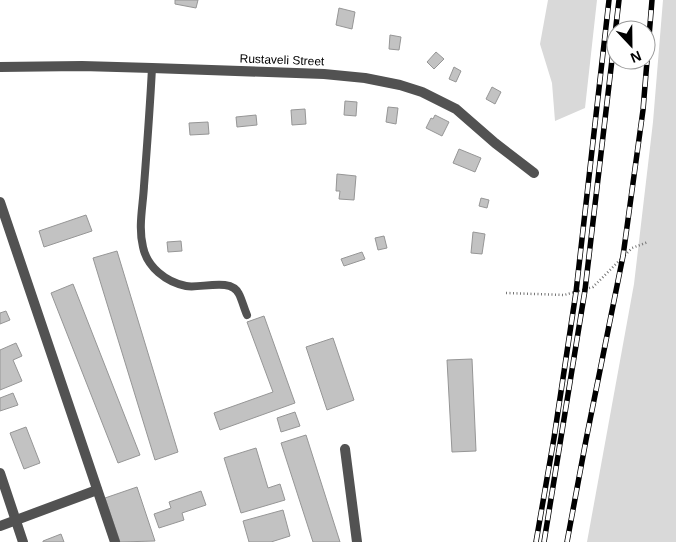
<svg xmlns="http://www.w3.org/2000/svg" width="676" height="542" viewBox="0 0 676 542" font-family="Arial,sans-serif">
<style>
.green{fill:#d9d9d9}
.building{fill:#c2c2c2;stroke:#969696}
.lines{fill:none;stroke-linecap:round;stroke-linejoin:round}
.path{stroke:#747474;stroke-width:2.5;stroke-dasharray:1 2.5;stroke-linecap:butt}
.lane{stroke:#525252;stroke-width:8}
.street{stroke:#525252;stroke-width:10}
.rail-casing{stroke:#000;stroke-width:5.5}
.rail{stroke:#fff;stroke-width:4;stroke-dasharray:11;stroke-linecap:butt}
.labels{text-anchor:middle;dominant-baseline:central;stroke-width:4.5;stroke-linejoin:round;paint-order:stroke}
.street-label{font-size:12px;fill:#000;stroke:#fff}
</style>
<rect width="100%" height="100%" fill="#fff"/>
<g class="green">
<polygon points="548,0 597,0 585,108 555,121 552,83 540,44"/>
<polygon points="663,0 676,0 676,542 587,542 634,284 653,122"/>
</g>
<g class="building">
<polygon points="175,0 198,0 196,8 175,4"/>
<polygon points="339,8 355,12 352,29 336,25"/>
<polygon points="390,35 401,37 399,50 389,49"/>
<polygon points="436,52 444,59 434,69 427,62"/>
<polygon points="454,67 461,71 456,82 449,79"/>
<polygon points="492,87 501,92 495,104 486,99"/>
<polygon points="345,101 357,102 356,116 344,115"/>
<polygon points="388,107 398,108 396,124 386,122"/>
<polygon points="305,109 306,124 292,125 291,110"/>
<polygon points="256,115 257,125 237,127 236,117"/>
<polygon points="435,115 449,122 442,136 426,128 431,118 433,119"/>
<polygon points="208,122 209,134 190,135 189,123"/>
<polygon points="459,149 481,158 475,172 453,163"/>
<polygon points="337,174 356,176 354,200 339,199 340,191 336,191"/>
<polygon points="481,198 489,200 487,208 479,206"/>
<polygon points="86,215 92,231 44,247 39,231"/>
<polygon points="473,232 485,234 482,254 471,253"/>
<polygon points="384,236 387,248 378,250 375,238"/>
<polygon points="181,241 182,251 168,252 167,242"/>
<polygon points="117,251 178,452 155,460 93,258"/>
<polygon points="362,252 365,259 344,266 341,259"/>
<polygon points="73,284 140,455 118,463 51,293"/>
<polygon points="6,311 10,320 0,324 0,313"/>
<polygon points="264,316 295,403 220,430 214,413 273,392 247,322"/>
<polygon points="333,338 354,400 327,410 306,347"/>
<polygon points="16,343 22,356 13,360 22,381 0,390 0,350"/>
<polygon points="472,359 476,451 452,452 447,360"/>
<polygon points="13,393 18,405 0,411 0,398"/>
<polygon points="295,412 300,426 281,432 277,418"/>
<polygon points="26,427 40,463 24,469 10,433"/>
<polygon points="306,435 340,542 313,542 281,443"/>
<polygon points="256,448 268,488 280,484 285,500 241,513 224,458"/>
<polygon points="137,487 155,541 120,542 105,498"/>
<polygon points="201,491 206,505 182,513 184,520 159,528 154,514 171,508 169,502"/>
<polygon points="283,510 290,536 271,542 249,542 243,521"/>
<polygon points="61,534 64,542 43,542 43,541"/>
</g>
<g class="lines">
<polyline class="path" points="506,293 564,295 593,287 632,248 648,242"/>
<path class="lane" d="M152,68C150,107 147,147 144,186C143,206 138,227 143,247C147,267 166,282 186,286C200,289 231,277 239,294C242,300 244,308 247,315"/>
<g class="street">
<polyline points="0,67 82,66 152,68 324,74 365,78 400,85 422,92 456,109 495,143 534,173"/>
<polyline points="0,202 115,542"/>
<polyline points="345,449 357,542"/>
<polyline points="0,473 23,542"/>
<polyline points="0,526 97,490"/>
</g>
<g class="rail-casing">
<g id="rail">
<polyline points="536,542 554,438 576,292 609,0"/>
<polyline points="544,542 585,290 619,0"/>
<polyline points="567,542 586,440 623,256 643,110 652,0"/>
</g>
</g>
<use href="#rail" class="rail"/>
</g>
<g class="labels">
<g class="street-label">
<text transform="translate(282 60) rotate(2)">Rustaveli Street</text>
</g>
</g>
<g transform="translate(631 45) rotate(158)"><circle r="24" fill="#ffffff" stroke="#999999"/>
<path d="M0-4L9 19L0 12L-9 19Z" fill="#000000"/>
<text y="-8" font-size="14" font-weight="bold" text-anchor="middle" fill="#000000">N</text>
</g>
</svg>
